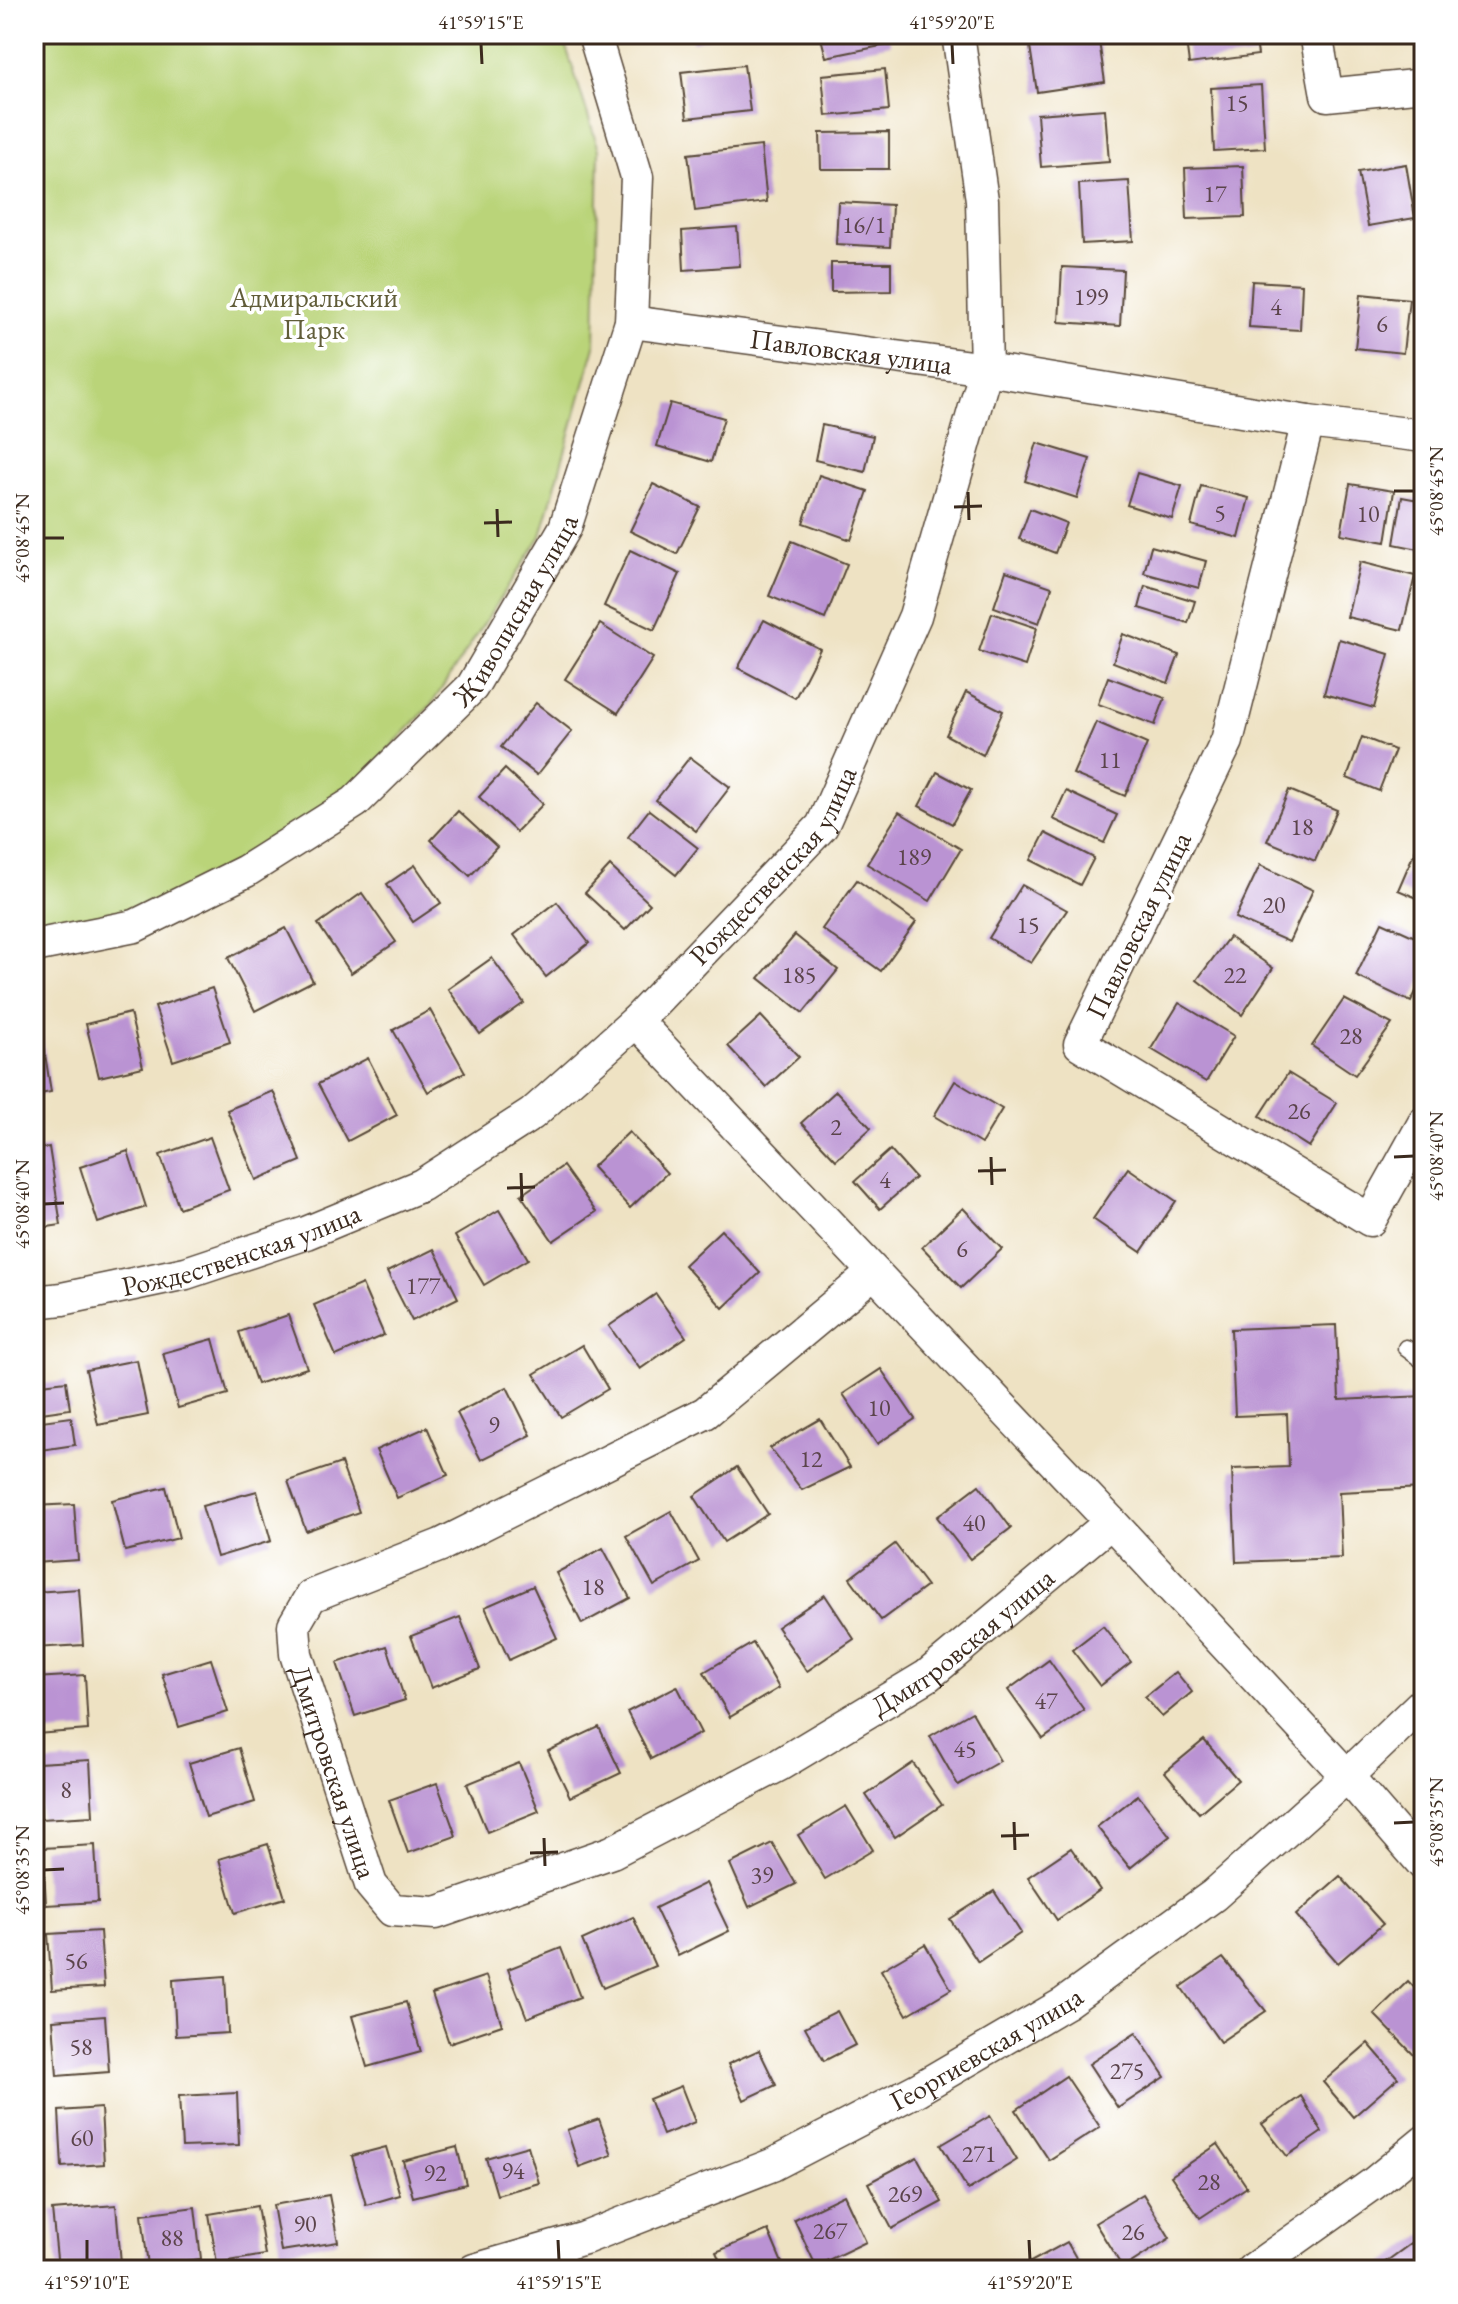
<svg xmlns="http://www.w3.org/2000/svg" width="1458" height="2304" viewBox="0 0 1458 2304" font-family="'EB Garamond',serif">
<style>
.green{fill:#bad479;stroke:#7a7f4c;stroke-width:2}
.building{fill:#ba93d3}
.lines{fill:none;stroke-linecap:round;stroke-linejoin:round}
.lane-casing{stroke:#564637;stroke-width:19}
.street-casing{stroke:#564637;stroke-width:35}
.lane{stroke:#fff;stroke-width:16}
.street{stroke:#fff;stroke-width:32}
.ticks{fill:none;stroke:#3b2a1e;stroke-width:3}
.labels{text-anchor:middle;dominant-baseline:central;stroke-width:7;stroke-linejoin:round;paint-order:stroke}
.number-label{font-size:24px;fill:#5b444b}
.park-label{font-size:28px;fill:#615d39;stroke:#fff}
.street-label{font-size:28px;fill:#3b2a1e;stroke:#fff}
.neatline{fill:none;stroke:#3b2a1e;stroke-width:3}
.ticks-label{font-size:20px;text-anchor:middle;fill:#3b2a1e}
</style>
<rect width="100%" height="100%" fill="#fff"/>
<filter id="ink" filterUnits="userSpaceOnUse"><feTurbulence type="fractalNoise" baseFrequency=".0125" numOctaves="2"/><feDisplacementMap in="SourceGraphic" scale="16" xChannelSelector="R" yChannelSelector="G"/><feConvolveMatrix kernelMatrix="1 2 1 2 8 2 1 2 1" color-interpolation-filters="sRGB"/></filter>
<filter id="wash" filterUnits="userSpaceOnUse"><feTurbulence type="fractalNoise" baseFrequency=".006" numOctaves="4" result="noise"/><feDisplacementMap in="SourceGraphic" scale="32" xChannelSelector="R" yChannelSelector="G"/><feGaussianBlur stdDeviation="1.8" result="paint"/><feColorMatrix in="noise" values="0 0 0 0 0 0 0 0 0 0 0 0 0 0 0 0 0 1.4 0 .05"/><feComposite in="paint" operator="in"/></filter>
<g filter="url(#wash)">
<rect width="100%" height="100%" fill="#eee2c3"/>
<polygon class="green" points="34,34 562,34 599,150 595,346 541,536 431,705 332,808 161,905 34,936"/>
<g id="blocks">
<g class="building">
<polygon points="690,34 717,34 717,35 693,42"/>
<polygon points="820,34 888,34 891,44 826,57"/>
<polygon points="1068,34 1098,34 1105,82 1037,92 1029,40"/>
<polygon points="1185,34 1255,34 1258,55 1189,64"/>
<polygon points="1364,34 1405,34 1405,36 1366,42"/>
<polygon points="744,65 750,111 687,118 681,72"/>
<polygon points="885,69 889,110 826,116 822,75"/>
<polygon points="1261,85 1265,148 1214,151 1211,88"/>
<polygon points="1105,109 1109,162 1041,167 1037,114"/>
<polygon points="889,132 889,169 821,169 820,133"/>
<polygon points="761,146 767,202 695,211 688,154"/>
<polygon points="1406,164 1415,218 1368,226 1358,172"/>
<polygon points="1243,166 1245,217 1187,219 1185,168"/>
<polygon points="1129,181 1133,241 1082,244 1079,184"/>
<polygon points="838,202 892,205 890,247 836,244"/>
<polygon points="737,227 740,266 684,270 682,231"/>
<polygon points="831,263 891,263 891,291 831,292"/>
<polygon points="1062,267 1123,270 1120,326 1059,322"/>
<polygon points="1252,281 1302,284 1300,330 1249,327"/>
<polygon points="1361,294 1409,299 1403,353 1355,348"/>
<polygon points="670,403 724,418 711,462 657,446"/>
<polygon points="822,425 873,436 865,472 815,460"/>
<polygon points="1037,443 1090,459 1077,498 1025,481"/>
<polygon points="1137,473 1182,486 1172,519 1127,505"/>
<polygon points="819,475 868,491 851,540 803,523"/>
<polygon points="653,484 700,507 677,554 630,531"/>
<polygon points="1350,484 1394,491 1386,542 1341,534"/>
<polygon points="1201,486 1249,498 1239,538 1191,525"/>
<polygon points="1402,497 1424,501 1424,550 1394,544"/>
<polygon points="1030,509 1066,523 1055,553 1019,539"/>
<polygon points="792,541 847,564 825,619 769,596"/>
<polygon points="1151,546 1206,561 1199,588 1144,573"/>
<polygon points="630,550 680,574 654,630 604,606"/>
<polygon points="1360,562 1415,576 1402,630 1347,617"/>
<polygon points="1006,571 1052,587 1039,623 994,607"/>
<polygon points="1145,586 1195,601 1188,623 1139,608"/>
<polygon points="992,613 1037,628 1025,666 979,651"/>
<polygon points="764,620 820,649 795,698 738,668"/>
<polygon points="600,624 653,658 618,713 565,679"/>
<polygon points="1123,634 1179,655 1168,683 1113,662"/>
<polygon points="1339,639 1389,654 1374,708 1324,694"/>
<polygon points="1108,677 1165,698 1155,725 1098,704"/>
<polygon points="966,692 1003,711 983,755 946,735"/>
<polygon points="536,703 572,731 537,775 501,747"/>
<polygon points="1096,722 1147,744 1125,796 1073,774"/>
<polygon points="1362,737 1395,750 1379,791 1347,778"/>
<polygon points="690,757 730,787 696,831 656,800"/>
<polygon points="505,769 543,804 516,832 479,797"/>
<polygon points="937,772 971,790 952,824 919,806"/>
<polygon points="1289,790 1337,810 1315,861 1267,841"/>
<polygon points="1066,791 1117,815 1104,843 1053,819"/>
<polygon points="649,810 698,848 676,875 628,837"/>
<polygon points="458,811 497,847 470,876 431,840"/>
<polygon points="899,812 961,849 930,901 867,864"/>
<polygon points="1424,830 1424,901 1398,890"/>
<polygon points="1045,833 1094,858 1080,885 1031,860"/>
<polygon points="415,865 441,903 413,922 387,884"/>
<polygon points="1260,865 1313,890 1289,942 1235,918"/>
<polygon points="610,866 650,904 625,930 585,893"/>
<polygon points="857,880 916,922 881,971 822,929"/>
<polygon points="1022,885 1067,910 1031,963 989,938"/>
<polygon points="362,893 396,942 351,973 318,924"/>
<polygon points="557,902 589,943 546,977 514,935"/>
<polygon points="1382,922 1424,941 1424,975 1411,1002 1356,976"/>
<polygon points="286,928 313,981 255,1011 228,958"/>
<polygon points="795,935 838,970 803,1013 759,978"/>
<polygon points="1229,937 1273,968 1242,1015 1197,980"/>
<polygon points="492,958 524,1003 480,1034 448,989"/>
<polygon points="212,988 230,1042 173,1061 155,1007"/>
<polygon points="1344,999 1392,1024 1355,1075 1312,1046"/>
<polygon points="1179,1003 1234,1036 1206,1082 1151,1049"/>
<polygon points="38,1010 51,1092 34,1095 34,1011"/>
<polygon points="430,1010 465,1072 428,1092 393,1030"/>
<polygon points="130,1013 143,1067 99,1077 86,1024"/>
<polygon points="761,1016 799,1057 766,1087 728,1046"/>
<polygon points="368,1058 397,1115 348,1141 318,1084"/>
<polygon points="1288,1073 1337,1103 1309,1147 1260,1116"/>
<polygon points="955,1081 1002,1109 981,1144 934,1116"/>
<polygon points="273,1091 301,1161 256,1180 227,1110"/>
<polygon points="836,1091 871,1128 836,1160 801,1123"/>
<polygon points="629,1132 667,1173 630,1208 592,1167"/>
<polygon points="210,1137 229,1190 179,1208 160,1155"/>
<polygon points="49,1147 61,1225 34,1229 34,1150"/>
<polygon points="890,1150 915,1178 880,1209 855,1181"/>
<polygon points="128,1151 146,1207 98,1223 80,1167"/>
<polygon points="563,1166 596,1212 553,1241 521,1195"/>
<polygon points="1128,1168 1176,1201 1141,1252 1093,1219"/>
<polygon points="963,1208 1002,1249 961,1288 922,1247"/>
<polygon points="499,1210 528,1259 484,1285 455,1236"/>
<polygon points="721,1230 760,1273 723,1308 684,1265"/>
<polygon points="434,1249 458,1298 412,1321 387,1272"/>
<polygon points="362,1284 384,1335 336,1356 314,1305"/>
<polygon points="656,1294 686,1337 640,1369 609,1326"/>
<polygon points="288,1315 307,1368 257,1384 239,1332"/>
<polygon points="1336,1325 1339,1400 1424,1396 1424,1488 1339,1492 1342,1558 1236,1562 1232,1469 1289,1467 1287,1414 1235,1416 1231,1329"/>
<polygon points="213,1339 228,1394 178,1408 163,1353"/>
<polygon points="582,1345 608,1389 561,1417 534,1374"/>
<polygon points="137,1360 148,1415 98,1425 86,1370"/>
<polygon points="881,1369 915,1419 877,1444 843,1394"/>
<polygon points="66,1381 70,1409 34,1414 34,1385"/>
<polygon points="507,1387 531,1435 481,1460 457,1413"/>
<polygon points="71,1417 75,1445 34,1451 34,1422"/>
<polygon points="820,1419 850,1467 802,1490 770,1448"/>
<polygon points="427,1427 448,1475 397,1498 376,1450"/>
<polygon points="341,1463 359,1512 306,1531 288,1481"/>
<polygon points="737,1467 768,1514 724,1542 694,1496"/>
<polygon points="979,1485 1011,1528 970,1559 937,1517"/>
<polygon points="166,1487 179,1538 125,1551 112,1500"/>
<polygon points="257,1491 271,1541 217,1557 202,1506"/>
<polygon points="74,1504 78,1560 34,1563 34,1506"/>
<polygon points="671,1511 699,1561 654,1586 626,1536"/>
<polygon points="895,1544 927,1586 881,1620 850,1578"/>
<polygon points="603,1548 630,1598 582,1624 556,1573"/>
<polygon points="533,1586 557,1638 509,1660 485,1607"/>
<polygon points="79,1589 83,1645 34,1648 34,1592"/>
<polygon points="825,1595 854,1639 807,1671 777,1627"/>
<polygon points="460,1617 480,1669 431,1688 411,1636"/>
<polygon points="1103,1626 1131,1662 1100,1686 1072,1650"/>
<polygon points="753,1643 779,1688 730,1717 704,1672"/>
<polygon points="387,1646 405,1700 355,1716 337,1663"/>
<polygon points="211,1659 228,1712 179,1727 162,1674"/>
<polygon points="1049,1660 1084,1710 1043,1739 1008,1690"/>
<polygon points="1176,1672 1192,1692 1162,1717 1145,1697"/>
<polygon points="85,1675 88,1730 36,1734 34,1678"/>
<polygon points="677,1686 701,1733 651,1759 627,1712"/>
<polygon points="972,1712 1000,1761 958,1785 930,1736"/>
<polygon points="599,1727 621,1773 570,1797 548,1751"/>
<polygon points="1204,1740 1238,1780 1199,1813 1165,1772"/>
<polygon points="239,1748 255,1802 206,1817 189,1763"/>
<polygon points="90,1760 93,1816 41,1819 38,1763"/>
<polygon points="519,1763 539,1811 487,1832 467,1784"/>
<polygon points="913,1763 942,1805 895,1837 866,1795"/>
<polygon points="437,1783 456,1836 408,1853 389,1800"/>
<polygon points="1138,1795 1170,1836 1130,1868 1097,1827"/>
<polygon points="846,1806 873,1850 825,1879 798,1835"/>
<polygon points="772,1843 796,1884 749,1907 730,1864"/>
<polygon points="268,1844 285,1898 235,1913 219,1859"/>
<polygon points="95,1845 98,1902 46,1905 43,1848"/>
<polygon points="1071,1848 1100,1890 1057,1920 1028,1877"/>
<polygon points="1340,1876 1383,1924 1338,1963 1296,1915"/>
<polygon points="706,1883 729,1931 678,1956 655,1908"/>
<polygon points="994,1891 1021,1933 978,1962 950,1919"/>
<polygon points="633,1917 655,1966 603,1988 582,1940"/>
<polygon points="100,1931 104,1987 52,1990 48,1934"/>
<polygon points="925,1944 951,1989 907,2015 881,1970"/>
<polygon points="561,1948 580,1997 527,2018 508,1969"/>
<polygon points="1223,1958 1266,2011 1220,2042 1181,1987"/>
<polygon points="225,1976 228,2033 176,2036 173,1980"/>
<polygon points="486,1976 502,2025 449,2043 432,1994"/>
<polygon points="1408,1981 1424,1998 1424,2050 1416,2057 1374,2014"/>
<polygon points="406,2002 421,2052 367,2067 352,2016"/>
<polygon points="837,2011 855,2045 824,2061 805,2027"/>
<polygon points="105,2016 109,2072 57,2076 53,2020"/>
<polygon points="1136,2033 1165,2077 1118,2108 1089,2064"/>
<polygon points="1368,2043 1398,2078 1353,2117 1323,2082"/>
<polygon points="759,2050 776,2085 744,2100 728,2064"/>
<polygon points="1066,2076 1100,2127 1049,2160 1016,2110"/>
<polygon points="681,2086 695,2122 663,2135 649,2099"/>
<polygon points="237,2093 239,2145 182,2147 179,2096"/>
<polygon points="1301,2096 1322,2132 1287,2156 1262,2124"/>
<polygon points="101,2108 104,2164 62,2167 59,2111"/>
<polygon points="990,2116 1017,2160 968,2190 941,2145"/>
<polygon points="599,2119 612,2155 579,2167 567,2130"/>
<polygon points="1218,2144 1247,2187 1200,2218 1171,2176"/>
<polygon points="528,2146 539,2183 497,2195 486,2158"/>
<polygon points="386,2147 400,2195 366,2205 352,2156"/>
<polygon points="457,2147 466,2184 413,2197 403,2161"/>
<polygon points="917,2157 942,2202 892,2229 868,2183"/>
<polygon points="1143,2194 1170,2238 1123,2268 1095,2223"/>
<polygon points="329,2195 338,2242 281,2251 273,2205"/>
<polygon points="844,2195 866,2242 816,2266 794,2219"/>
<polygon points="116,2205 121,2263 58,2268 52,2210"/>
<polygon points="257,2206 265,2255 217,2263 209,2214"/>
<polygon points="195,2207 201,2259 148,2266 142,2214"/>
<polygon points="768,2230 785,2270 724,2270 716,2252"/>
<polygon points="1424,2234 1424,2270 1383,2270 1380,2266"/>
<polygon points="1067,2242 1083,2270 1016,2270"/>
</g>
</g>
</g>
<g filter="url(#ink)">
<use href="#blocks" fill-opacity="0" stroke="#564637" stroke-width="2"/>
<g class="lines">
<g class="lane-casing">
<polyline id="lane" points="1406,1348 1424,1361"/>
</g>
<g class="street-casing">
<g id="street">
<polyline points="1316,34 1327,95 1424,85"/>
<path id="s1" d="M631,322L986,369L1308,422L1424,436"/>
<polyline points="1308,422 1227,741 1080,1044 1370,1220 1424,1123"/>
<path id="s2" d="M34,946L135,926L246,871L355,802L472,687L565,528L631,322L637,177L594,34"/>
<polyline points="636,1021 1111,1522 1347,1776 1424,1865"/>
<path id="s3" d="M873,1273L705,1413L441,1545L311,1596L294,1625L296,1654L371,1885L392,1910L436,1913L612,1852L779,1765L927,1676L1111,1522"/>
<path id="s4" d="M34,1302L62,1299L186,1273L306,1233L422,1185L532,1114L636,1021L822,826L915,616L986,369L982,200L958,34"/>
<path id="s5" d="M474,2270L585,2238L772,2165L918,2089L1065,2003L1214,1895L1347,1776L1424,1702"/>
<polyline points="1252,2270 1373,2184 1424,2142"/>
</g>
</g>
<use href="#lane" class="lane"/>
<use href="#street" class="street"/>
</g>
</g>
<path class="ticks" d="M481,44L482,64M952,44L953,64M1394,491H1414M968,492L969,520M954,507L982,506M497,509L498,537M484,523L512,522M44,538H64M991,1157L992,1185M1394,1157L1414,1156M978,1171L1006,1170M521,1173L522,1201M507,1188L535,1187M44,1204L64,1203M1014,1822L1015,1850M1394,1823L1414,1822M1001,1836L1029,1835M544,1838L545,1866M530,1853L558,1852M44,1870L64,1869M87,2240V2260M558,2240L559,2260M1029,2240L1030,2260"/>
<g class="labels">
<g class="number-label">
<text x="1237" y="102">15</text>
<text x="1215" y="193">17</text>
<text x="864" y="224">16/1</text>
<text x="1091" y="296">199</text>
<text x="1276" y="306">4</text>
<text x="1382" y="323">6</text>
<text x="1220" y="512">5</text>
<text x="1368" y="513">10</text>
<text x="1110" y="759">11</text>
<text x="1302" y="826">18</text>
<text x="914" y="856">189</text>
<text x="1274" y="904">20</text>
<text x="1028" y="924">15</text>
<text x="799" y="974">185</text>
<text x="1235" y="974">22</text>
<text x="1351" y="1035">28</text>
<text x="1299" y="1110">26</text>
<text x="836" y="1126">2</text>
<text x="885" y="1179">4</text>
<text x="962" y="1248">6</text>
<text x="423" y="1285">177</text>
<text x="879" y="1407">10</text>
<text x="494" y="1424">9</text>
<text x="811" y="1458">12</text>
<text x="974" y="1522">40</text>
<text x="593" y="1586">18</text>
<text x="1046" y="1700">47</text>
<text x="965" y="1748">45</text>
<text x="66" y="1789">8</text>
<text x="762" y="1874">39</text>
<text x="76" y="1960">56</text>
<text x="81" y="2046">58</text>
<text x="1127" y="2070">275</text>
<text x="82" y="2137">60</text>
<text x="979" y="2153">271</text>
<text x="513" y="2170">94</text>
<text x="435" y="2172">92</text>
<text x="1209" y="2181">28</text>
<text x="905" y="2193">269</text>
<text x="305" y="2223">90</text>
<text x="830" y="2230">267</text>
<text x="1133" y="2231">26</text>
<text x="172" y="2237">88</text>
</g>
<g class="park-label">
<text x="314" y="297">Адмиральский<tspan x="314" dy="32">Парк</tspan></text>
</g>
<g class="street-label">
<text stroke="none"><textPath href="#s1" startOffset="222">Павловская улица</textPath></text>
<text stroke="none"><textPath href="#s2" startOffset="608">Живописная улица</textPath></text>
<text stroke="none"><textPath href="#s4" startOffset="886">Рождественская улица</textPath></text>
<text transform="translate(1138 925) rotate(-64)">Павловская улица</text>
<text stroke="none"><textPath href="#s4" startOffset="214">Рождественская улица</textPath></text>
<text stroke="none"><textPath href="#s3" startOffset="1632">Дмитровская улица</textPath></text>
<text stroke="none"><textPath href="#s3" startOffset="840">Дмитровская улица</textPath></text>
<text stroke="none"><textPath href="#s5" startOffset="560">Георгиевская улица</textPath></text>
</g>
</g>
<rect width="1458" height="2304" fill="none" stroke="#fff" stroke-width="88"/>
<rect x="44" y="44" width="1370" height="2216" class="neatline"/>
<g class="ticks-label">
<text x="481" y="29">41°59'15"E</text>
<text x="952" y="29">41°59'20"E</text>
<text transform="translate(1436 491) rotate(-90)" y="7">45°08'45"N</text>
<text transform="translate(22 538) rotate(-90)" y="7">45°08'45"N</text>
<text transform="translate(1436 1156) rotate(-90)" y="7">45°08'40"N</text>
<text transform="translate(22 1204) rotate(-90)" y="7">45°08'40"N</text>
<text transform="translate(1436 1822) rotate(-90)" y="7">45°08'35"N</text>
<text transform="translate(22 1870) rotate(-90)" y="7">45°08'35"N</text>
<text x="87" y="2289">41°59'10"E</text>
<text x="559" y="2289">41°59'15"E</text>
<text x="1030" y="2289">41°59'20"E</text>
</g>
</svg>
